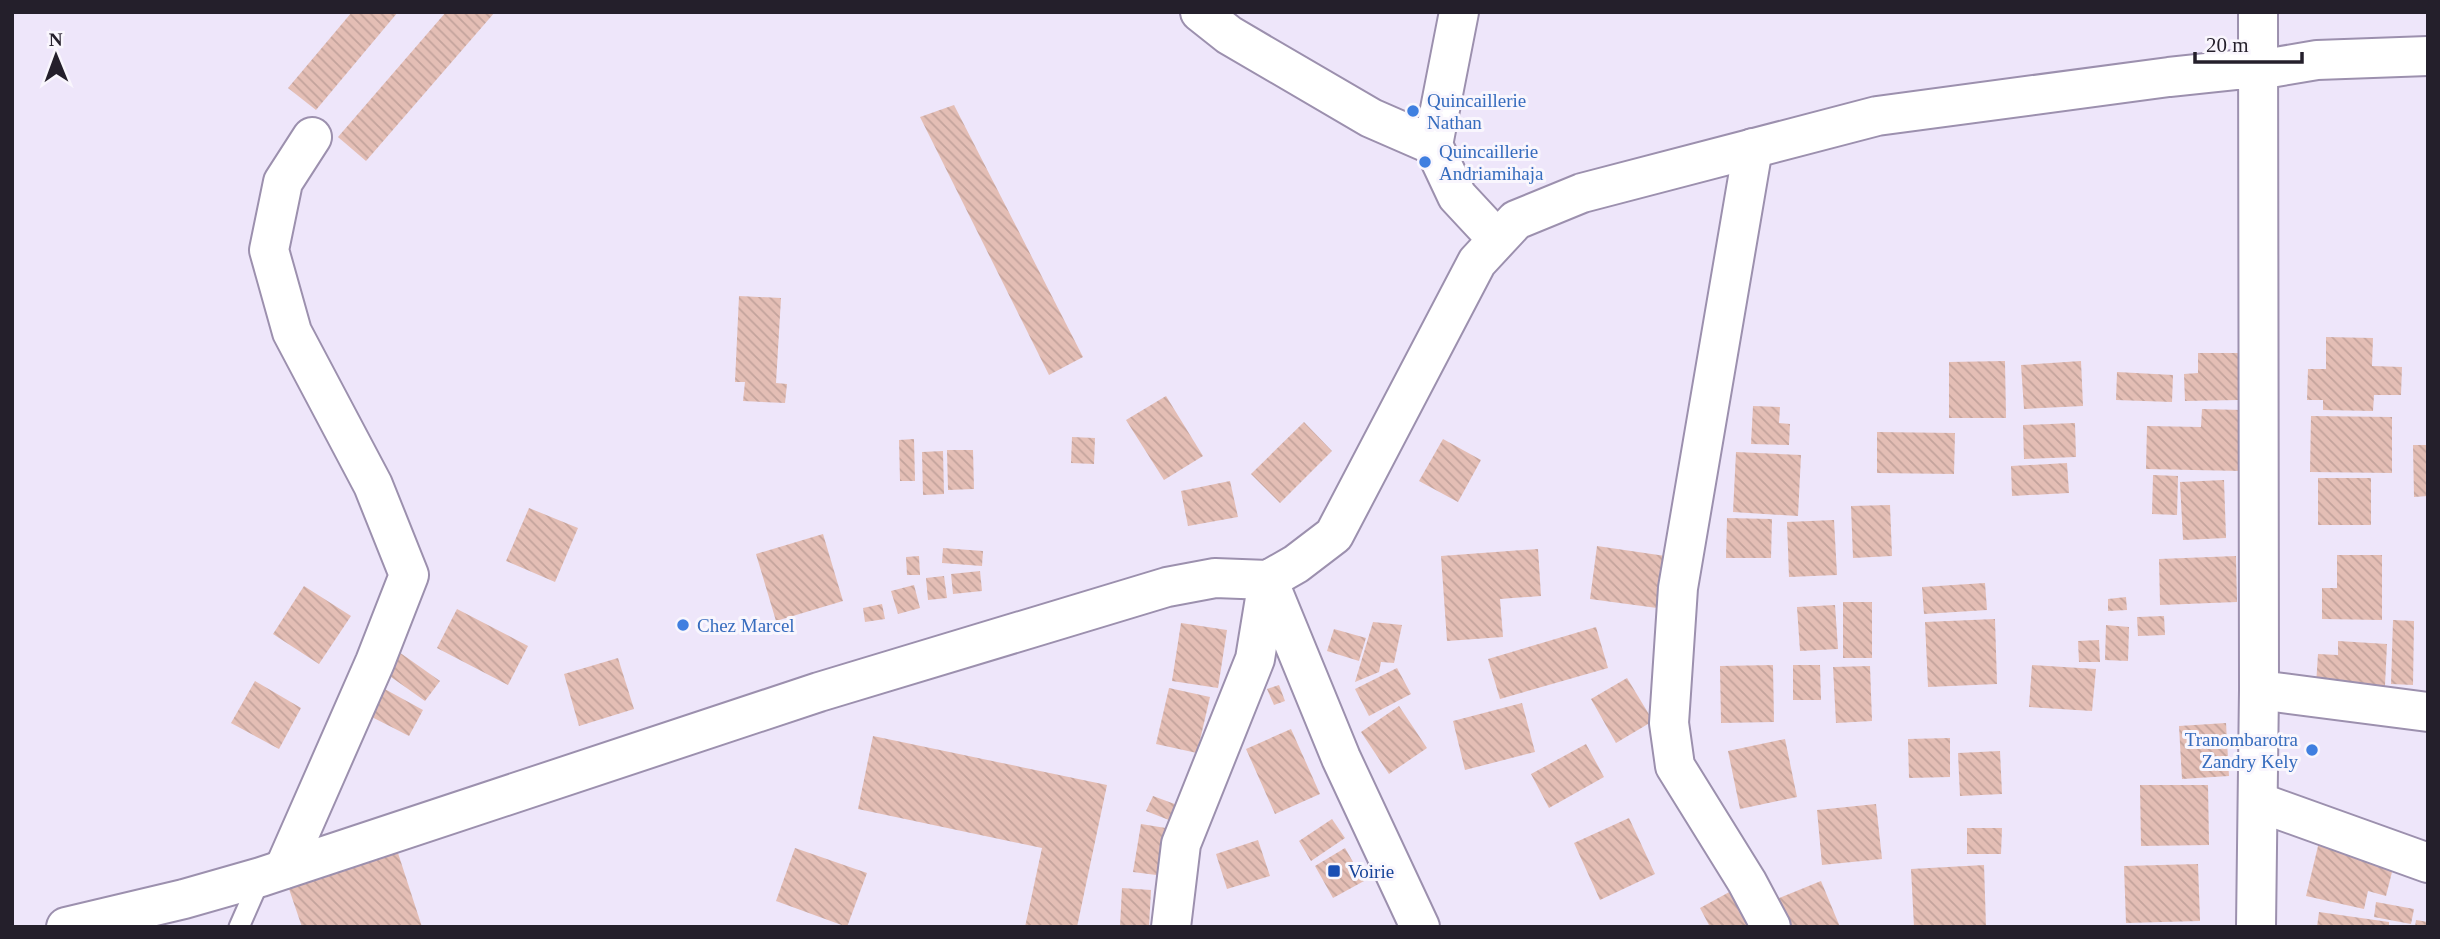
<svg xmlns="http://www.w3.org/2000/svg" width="2440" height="939" viewBox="0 0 2440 939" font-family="'Times New Roman',serif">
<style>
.building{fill:url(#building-back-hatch)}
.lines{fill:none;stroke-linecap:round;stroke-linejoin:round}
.lane-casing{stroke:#9c90ae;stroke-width:23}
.street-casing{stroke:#9c90ae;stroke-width:42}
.secondary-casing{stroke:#9c90ae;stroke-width:42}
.lane{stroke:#fff;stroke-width:19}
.street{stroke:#fff;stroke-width:38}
.secondary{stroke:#fff;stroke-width:38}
.shop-dot{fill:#3f7fe0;stroke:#f9f6fd;stroke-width:2.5}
.transit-dot{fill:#1a4fb4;stroke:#f9f6fd;stroke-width:2.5}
.labels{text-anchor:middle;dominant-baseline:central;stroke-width:6;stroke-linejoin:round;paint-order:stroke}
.shop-label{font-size:19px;fill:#366cbe;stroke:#f9f6fd;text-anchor:start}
.transit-label{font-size:19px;fill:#164399;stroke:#f9f6fd;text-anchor:start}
</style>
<defs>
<pattern id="building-back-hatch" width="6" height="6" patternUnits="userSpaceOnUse" patternTransform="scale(1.75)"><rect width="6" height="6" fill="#e4beb5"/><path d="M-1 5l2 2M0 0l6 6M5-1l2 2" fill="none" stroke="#c3a39c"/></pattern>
</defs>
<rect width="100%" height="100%" fill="#eee6fa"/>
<g class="building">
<polygon points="352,12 398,12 316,110 288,88"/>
<polygon points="446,12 495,12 366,161 338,137"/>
<polygon points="954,105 1083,357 1049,375 920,117"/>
<polygon points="739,296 781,298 776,383 787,384 785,403 743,401 745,382 735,382"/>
<polygon points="2326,337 2373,338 2372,366 2402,367 2401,395 2374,395 2373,411 2323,410 2323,400 2307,400 2308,369 2326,369"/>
<polygon points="2198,353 2238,353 2238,400 2185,401 2184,374 2198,373"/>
<polygon points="2005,361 2006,418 1949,418 1949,362"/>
<polygon points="2081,361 2083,406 2024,409 2021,365"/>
<polygon points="2117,372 2173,375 2172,402 2116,400"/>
<polygon points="1166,396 1203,456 1164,480 1126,420"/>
<polygon points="1753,406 1780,407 1779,423 1790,424 1789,445 1751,444"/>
<polygon points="2202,409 2242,410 2241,471 2146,469 2147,426 2201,427"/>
<polygon points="2311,416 2392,417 2392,473 2310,472"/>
<polygon points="1304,422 1332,451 1280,503 1251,474"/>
<polygon points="2075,423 2076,457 2024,459 2023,425"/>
<polygon points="1877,432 1955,433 1954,474 1877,473"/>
<polygon points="1072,437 1095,438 1094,464 1071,463"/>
<polygon points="914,439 915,481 900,481 899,440"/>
<polygon points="1443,439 1481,460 1458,502 1419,481"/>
<polygon points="2413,445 2428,445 2428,496 2414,497"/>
<polygon points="947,450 973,450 974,489 948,490"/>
<polygon points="943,451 944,494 923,495 922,452"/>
<polygon points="1736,452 1801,455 1798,516 1733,512"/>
<polygon points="2067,463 2069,493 2012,496 2011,466"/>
<polygon points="2153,475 2178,476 2177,515 2152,514"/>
<rect x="2318" y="478" width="53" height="47"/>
<polygon points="2224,480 2226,538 2183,540 2180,482"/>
<polygon points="1230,481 1238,517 1188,526 1181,491"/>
<polygon points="1890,505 1892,556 1853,558 1851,506"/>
<polygon points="529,508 578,528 555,582 506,561"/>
<polygon points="1727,518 1772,519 1771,558 1726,558"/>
<polygon points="1834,520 1837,575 1789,577 1787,522"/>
<polygon points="823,534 843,601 776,621 756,554"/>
<polygon points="1597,546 1679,558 1672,610 1590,599"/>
<polygon points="943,548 983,551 982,566 942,563"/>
<polygon points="1538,549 1541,596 1500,599 1503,637 1447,641 1441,556"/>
<polygon points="2337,555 2382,555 2382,620 2322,619 2322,588 2337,588"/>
<polygon points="919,556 920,575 907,575 906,557"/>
<polygon points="2236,556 2237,602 2160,605 2159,559"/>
<polygon points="980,571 982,591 953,594 951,574"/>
<polygon points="944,576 947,598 928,600 926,578"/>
<polygon points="1985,583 1987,610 1924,614 1922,587"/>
<polygon points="914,585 920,608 898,614 891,591"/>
<polygon points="304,586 351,616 319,664 273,634"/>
<polygon points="2126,597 2127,610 2108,611 2108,599"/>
<rect x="1843" y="602" width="29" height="56"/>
<polygon points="882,604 885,619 865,622 863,608"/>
<polygon points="1835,605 1838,649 1800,651 1797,607"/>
<polygon points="457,609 528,646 508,685 437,648"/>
<polygon points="2164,616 2165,635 2138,636 2137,617"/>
<polygon points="1995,619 1997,684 1928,687 1925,622"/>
<polygon points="2393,620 2414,621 2413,685 2391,684"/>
<polygon points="1373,622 1402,625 1394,663 1381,662 1379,672 1355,682"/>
<polygon points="1181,623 1227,630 1218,688 1172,681"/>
<polygon points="2106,625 2129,627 2128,661 2105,660"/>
<polygon points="1596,627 1608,668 1500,699 1488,659"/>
<polygon points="1334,629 1366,638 1359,661 1327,651"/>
<polygon points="2099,640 2100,662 2079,662 2078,641"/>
<polygon points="2338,641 2387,644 2384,706 2316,685 2318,654 2338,655"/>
<polygon points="399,652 440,681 425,701 384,672"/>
<polygon points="618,658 634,709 579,726 564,674"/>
<polygon points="1773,665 1774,722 1721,723 1720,666"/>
<polygon points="1793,665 1820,665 1821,700 1793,700"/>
<polygon points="2032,665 2096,669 2092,711 2029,707"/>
<polygon points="1870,666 1872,721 1836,723 1833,667"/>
<polygon points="1397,668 1411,694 1369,716 1355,689"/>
<polygon points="1627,678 1653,721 1616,743 1591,699"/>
<polygon points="255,681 301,708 279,749 231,723"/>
<polygon points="1279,685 1285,701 1274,705 1267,689"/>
<polygon points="381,687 423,710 409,736 366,714"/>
<polygon points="1169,688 1210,697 1197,753 1156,744"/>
<polygon points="1522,703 1535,752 1465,770 1453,721"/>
<polygon points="1399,706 1427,748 1389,774 1361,732"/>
<polygon points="2226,723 2229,776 2182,779 2179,726"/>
<polygon points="1291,729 1320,794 1275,814 1246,749"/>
<polygon points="873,736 1107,785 1077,927 1025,927 1042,848 858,809"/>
<polygon points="1950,738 1950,777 1909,778 1908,739"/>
<polygon points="1785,739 1797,797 1740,809 1728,751"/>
<polygon points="1586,744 1604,777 1549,808 1531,774"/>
<polygon points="2000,751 2002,794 1960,796 1958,753"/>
<polygon points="2140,785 2208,785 2209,845 2141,846"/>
<polygon points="1153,796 1180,806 1174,822 1146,811"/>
<polygon points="1876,804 1882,859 1822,865 1817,810"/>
<polygon points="1629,818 1655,874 1600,900 1574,843"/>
<polygon points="1332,819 1345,838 1311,861 1299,841"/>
<polygon points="1141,824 1172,829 1164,876 1133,872"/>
<polygon points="1967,828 2002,828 2001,854 1967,854"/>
<polygon points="1258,840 1270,876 1227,889 1216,854"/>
<polygon points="2319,842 2395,860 2386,896 2368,891 2364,909 2306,896"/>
<polygon points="795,848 867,873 847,927 776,901"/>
<polygon points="1345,848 1364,881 1333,898 1315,866"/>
<polygon points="397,850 422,927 302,927 288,886"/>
<polygon points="2198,864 2200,921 2126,923 2124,866"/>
<polygon points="1984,865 1986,927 1914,927 1911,869"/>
<polygon points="1821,881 1840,927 1788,927 1777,899"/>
<polygon points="1122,888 1151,890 1149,927 1120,927"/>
<polygon points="1733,890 1752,927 1710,927 1700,908"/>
<polygon points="2376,902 2414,909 2411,924 2374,917"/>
<polygon points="2319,912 2389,922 2389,927 2317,927"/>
<polygon points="2416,920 2428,922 2428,927 2415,927"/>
</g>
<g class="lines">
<g class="lane-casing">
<polyline id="lane" points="239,927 261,877"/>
</g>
<g class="street-casing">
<g id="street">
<polyline points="1200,12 1229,35 1371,118 1433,145"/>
<polyline points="1753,148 1678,588 1669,723 1675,766 1747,882 1771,927"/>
<polyline points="1268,580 1341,758 1420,927"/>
<polyline points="2259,690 2428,712"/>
<polyline points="2258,802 2428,863"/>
<polyline points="284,869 375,662 409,575 373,485 292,332 269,250 283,182 312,137"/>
<polyline points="1171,927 1181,844 1255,659 1268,580"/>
</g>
</g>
<g class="secondary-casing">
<g id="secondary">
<polyline points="1459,12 1433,145 1457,196 1497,239"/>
<polyline points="66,927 184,899 261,877 819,692 1167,587 1215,578 1268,580 1296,564 1334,535 1477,262 1516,220 1582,193 1877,116 2169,77 2235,70 2258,70 2317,60 2428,56"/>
<polyline points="2256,927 2259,690 2258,12"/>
</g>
</g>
<use href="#lane" class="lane"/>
<use href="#street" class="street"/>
<use href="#secondary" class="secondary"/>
</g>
<g class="shop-dot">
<circle cx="1413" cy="111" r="7"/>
<circle cx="1425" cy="162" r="7"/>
<circle cx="683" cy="625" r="7"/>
<circle cx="2312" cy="750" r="7"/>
</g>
<rect class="transit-dot" x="1327" y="864" width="14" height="14" rx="3.5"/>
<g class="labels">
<g class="shop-label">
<text x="1427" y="100">Quincaillerie<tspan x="1427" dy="22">Nathan</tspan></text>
<text x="1439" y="151">Quincaillerie<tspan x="1439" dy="22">Andriamihaja</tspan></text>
<text x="697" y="625">Chez Marcel</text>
<text x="2298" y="739" text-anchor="end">Tranombarotra<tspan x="2298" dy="22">Zandry Kely</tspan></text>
</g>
<g class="transit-label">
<text x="1348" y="871">Voirie</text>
</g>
</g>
<rect width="2440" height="939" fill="none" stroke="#241f2b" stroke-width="28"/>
<g transform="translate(56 56) rotate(359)" stroke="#f9f6fd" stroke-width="5" paint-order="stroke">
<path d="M0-5L12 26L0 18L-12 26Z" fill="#241f2b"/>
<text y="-10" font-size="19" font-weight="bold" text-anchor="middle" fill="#241f2b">N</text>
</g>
<path d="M2195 52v10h107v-10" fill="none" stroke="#241f2b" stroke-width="3.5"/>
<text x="2206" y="52" font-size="21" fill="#241f2b" stroke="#f9f6fd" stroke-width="5" paint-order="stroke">20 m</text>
</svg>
